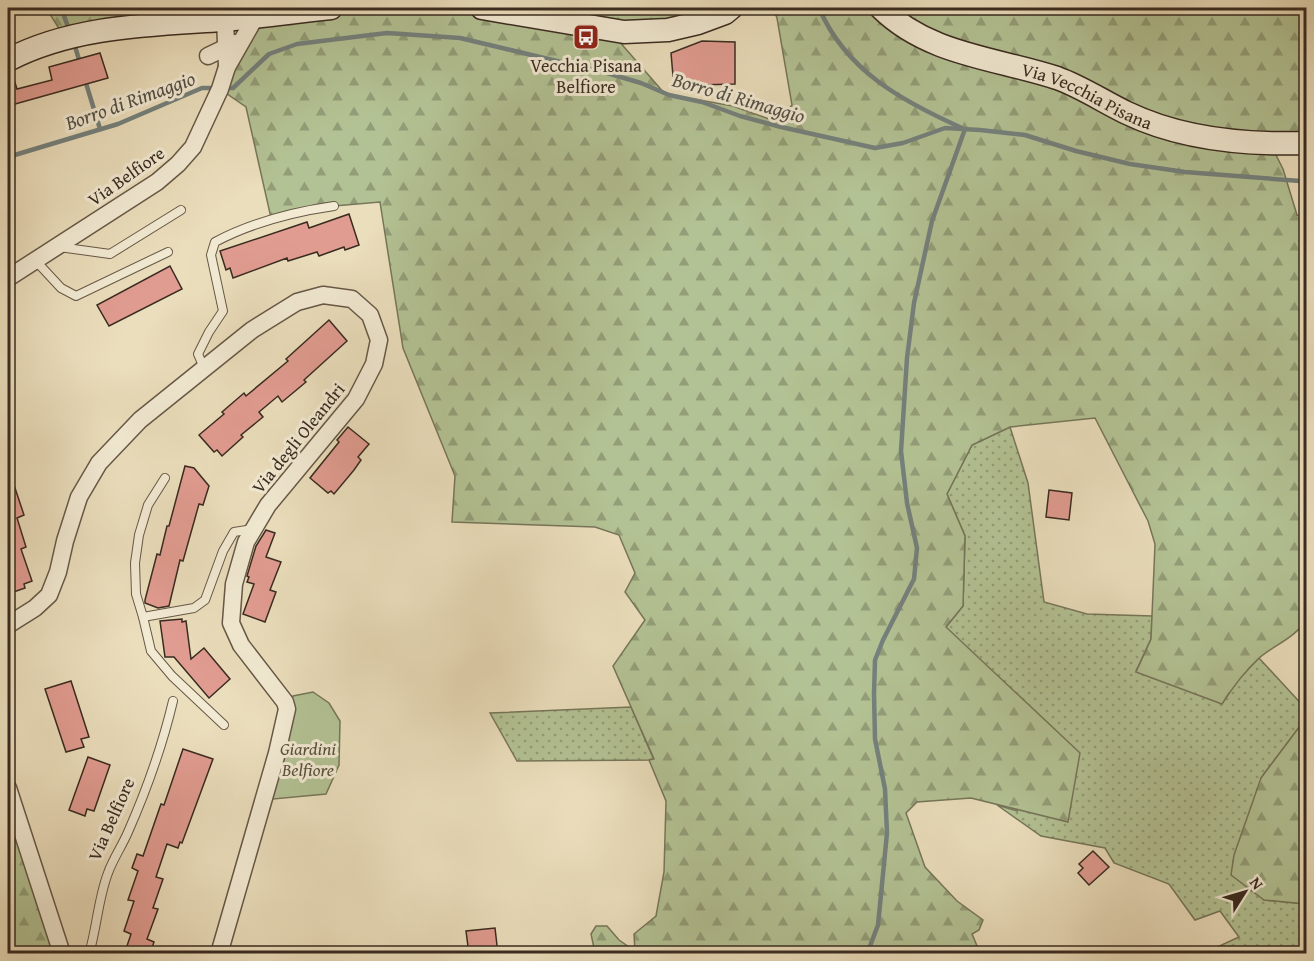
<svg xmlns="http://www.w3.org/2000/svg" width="1314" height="961" viewBox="0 0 1314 961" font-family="'Gentium Book Plus',serif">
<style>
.grass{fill:url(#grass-dots);stroke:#76765a;stroke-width:1.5}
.forest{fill:url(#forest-firs);stroke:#76765a;stroke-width:1.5}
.park{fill:#b3c294;stroke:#76765a;stroke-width:1.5}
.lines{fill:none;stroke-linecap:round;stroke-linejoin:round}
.stream{stroke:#74817d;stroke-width:4.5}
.building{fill:#e19c91;stroke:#392b20;stroke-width:1.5}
.lane-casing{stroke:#665847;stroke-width:10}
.street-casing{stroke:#665847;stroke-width:19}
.secondary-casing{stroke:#392b20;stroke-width:25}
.lane{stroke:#f2ead3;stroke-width:8}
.street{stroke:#f2ead3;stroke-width:16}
.secondary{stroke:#f2ead3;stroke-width:22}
.labels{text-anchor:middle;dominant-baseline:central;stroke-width:6;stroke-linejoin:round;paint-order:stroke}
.poi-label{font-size:18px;fill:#392b20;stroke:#f2ead3}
.street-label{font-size:18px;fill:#392b20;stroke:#f2ead3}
.park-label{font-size:18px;font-style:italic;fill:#58513d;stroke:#f2ead3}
.water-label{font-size:20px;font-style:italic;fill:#524f47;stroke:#f2ead3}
</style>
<defs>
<pattern id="grass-dots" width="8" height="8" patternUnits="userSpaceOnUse" patternTransform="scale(1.5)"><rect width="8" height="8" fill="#b3c294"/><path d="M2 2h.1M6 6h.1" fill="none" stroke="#939e78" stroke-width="1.8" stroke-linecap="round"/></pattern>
<pattern id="forest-firs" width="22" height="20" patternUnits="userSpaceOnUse" patternTransform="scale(1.5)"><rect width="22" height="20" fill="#b3c294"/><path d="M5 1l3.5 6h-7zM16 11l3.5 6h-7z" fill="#939e78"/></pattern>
</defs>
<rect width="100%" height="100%" fill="#ebdebc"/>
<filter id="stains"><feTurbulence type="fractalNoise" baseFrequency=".00333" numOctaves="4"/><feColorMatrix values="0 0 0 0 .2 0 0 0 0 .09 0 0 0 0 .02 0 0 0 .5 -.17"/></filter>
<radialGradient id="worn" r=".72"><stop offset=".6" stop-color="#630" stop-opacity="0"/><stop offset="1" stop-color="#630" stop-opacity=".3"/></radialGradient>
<g class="grass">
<polygon points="1010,427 1028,483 1044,602 1087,614 1152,616 1151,639 1136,671 1222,703 1237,681 1259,658 1306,709 1306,718 1261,778 1264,900 1306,904 1306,948 1303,953 1213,953 1213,949 1239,937 1220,911 1195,920 1169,884 1114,863 1105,848 1041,836 997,805 1017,811 946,627 963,606 965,536 947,494 972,445"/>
<polygon points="631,707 654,760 517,761 490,713"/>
</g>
<g class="forest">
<path d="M46,8H731L611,32L665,94L733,106L777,122L792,105L777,18L773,8H1306V143L1271,145L1283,169L1297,215L1306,217V620C1295,638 1274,645 1258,659C1244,672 1233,687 1222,704L1136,672L1151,639L1155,544L1148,521L1095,418L1010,427L972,445L947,494L965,536L963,606L946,627L1080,753L1068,822L971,798L917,802L906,813L925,867L957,901L983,920L979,930L972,934L980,953H595L591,934L596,926H607L619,940L635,951L634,934L656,916L664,872L666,801L649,760L654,759L613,666L645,620L625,592L635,573L619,535L595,527L452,522L455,476L403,348L380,202L334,206L271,218L246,107L220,89L256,17L65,38Z"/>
<polygon points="1306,718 1306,904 1264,900 1231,875 1234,855 1261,778"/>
<polygon points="8,788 62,953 8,953"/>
</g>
<polygon class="park" points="313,692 329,703 340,721 339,765 326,794 263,800 287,709 293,696"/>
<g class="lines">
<g class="stream">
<polyline points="61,8 70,32"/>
<path d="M819,8C846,71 902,101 962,128"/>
<polyline points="74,43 80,63"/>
<polyline points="85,80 100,129"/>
<polyline points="223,88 233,88 269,54 297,44 387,33 460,38 607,73 641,83 669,95 702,102 740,116 781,127 875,148 903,143 945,128 980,130 1025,135 1076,151 1130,164 1185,172 1300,181 1306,180"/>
<polyline points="8,157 118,124 202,88 215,88"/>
<polyline points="867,954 878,925 887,833 885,789 875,739 874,694 875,660 883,640 914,579 917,548 907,503 901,451 907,358 914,303 932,221 965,129"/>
</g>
</g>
<g class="building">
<polygon points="702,41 735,42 735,84 699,85 673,76 671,53"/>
<polygon points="100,53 108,78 8,106 8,73 12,73 17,89 52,80 49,67"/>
<polygon points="349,214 359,245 345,250 344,247 319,256 317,252 288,261 287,258 233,278 230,268 226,270 220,251 307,222 309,228"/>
<polygon points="170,266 182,289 109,326 97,305"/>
<polygon points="329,320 347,341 304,380 306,382 282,402 278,396 259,412 263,417 241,435 243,437 222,456 217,450 214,452 199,435 224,414 222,412 244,393 246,396 288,361 286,359"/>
<polygon points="348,427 369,444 358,457 361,460 354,470 334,494 331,491 328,493 310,478 339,442 337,440"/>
<polygon points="185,466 194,468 209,486 203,505 199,504 183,561 180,560 169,606 158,608 145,603 145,600 157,554 160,555 167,526 169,526"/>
<polygon points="8,473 10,473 24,515 17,518 26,547 21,549 32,581 24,584 25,588 8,594"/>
<polygon points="1049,490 1072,493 1069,520 1046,517"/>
<polygon points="266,530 275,533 266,557 281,562 270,590 276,592 265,622 243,614 254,584 247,582 249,577 247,576 256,546"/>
<polygon points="182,619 182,622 186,621 191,659 204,648 230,679 209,698 174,657 165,657 160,621"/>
<polygon points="71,681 89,737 81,739 84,747 66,752 45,689"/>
<polygon points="183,749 213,759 182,843 180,842 178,848 167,844 156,877 163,879 153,908 158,909 147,939 154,942 150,954 128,954 129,950 126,949 131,934 124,931 134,901 128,900 138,871 132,868 137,854 143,856 161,804 164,805"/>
<polygon points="88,757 110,765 94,811 87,809 85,816 69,810"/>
<polygon points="1093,851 1109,867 1089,885 1078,873 1083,868 1079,864"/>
<polygon points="495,928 498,954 469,954 466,931"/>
</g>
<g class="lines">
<g class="lane-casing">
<g id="lane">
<polyline points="59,247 110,254 181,210"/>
<polyline points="35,260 61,288 76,296 168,252"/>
<path d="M204,368L198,354L209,332L223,311L211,255L215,242C253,222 292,212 334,206"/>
<polyline points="165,478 148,505 139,535 135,563 136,594 143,617 194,608 205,600 223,551 234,532 253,529"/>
<polyline points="143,617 151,651 172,676 224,725"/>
<path d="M89,954C97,927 98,899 108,873C113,859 122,846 128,832C147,789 162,747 173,701"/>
</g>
</g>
<g class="street-casing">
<g id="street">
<polyline points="225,19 227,67"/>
<polyline points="208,56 235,43"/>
<polyline points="8,278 157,182 178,164 193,147 220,89 227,67 256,16"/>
<polyline points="8,625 35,608 49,595 58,572 65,541 79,497 99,463 140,420 252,330 297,302 323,295 352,299 370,315 379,340 374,364 356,399 268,505 246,542 234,584 231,623 241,645 285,702 287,709 277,753 219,954"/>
<polyline points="8,788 62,954"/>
</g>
</g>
<g class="secondary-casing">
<g id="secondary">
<polyline points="482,8 624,32 668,30 698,23 725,13 731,8"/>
<path id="s1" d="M881,8C929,55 996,58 1057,78C1082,87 1104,102 1127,113C1181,139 1247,145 1306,143"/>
<path d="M8,60C73,26 149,25 222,20C258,17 294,12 331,8"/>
</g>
</g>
<use href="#lane" class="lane"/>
<use href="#street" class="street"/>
<use href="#secondary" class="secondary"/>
</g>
<defs>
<g id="bus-square" transform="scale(1.35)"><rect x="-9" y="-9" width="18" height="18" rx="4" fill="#8f2418" stroke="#f2ead3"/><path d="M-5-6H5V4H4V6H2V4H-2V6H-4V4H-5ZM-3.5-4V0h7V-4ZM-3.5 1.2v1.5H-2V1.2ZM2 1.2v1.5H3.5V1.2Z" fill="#fff"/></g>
</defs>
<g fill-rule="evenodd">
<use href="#bus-square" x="586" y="37"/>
</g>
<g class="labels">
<g class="poi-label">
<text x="586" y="65">Vecchia Pisana<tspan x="586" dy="21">Belfiore</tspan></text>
</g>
<g class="street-label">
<text stroke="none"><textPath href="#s1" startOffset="226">Via Vecchia Pisana</textPath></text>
<text transform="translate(126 176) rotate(-35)">Via Belfiore</text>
<text transform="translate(298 438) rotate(-51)">Via degli Oleandri</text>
<text transform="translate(111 819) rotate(-66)">Via Belfiore</text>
</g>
<g class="park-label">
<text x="308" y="748">Giardini<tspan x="308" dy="21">Belfiore</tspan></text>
</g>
<g class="water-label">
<text transform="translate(739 97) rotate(16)">Borro di Rimaggio</text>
<text transform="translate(130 100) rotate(-20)">Borro di Rimaggio</text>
</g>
</g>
<rect width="1314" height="961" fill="none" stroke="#ebdebc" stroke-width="30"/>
<rect x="9" y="9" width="1296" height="943" fill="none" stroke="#392b20" stroke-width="3"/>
<rect x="15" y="15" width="1284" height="931" fill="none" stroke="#392b20" stroke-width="1.5"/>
<g transform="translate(1245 892) rotate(53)" stroke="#f2ead3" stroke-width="4.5" paint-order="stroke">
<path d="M0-4.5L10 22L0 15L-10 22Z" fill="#392b20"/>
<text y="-9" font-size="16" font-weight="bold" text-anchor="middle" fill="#392b20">N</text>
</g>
<rect width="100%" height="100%" filter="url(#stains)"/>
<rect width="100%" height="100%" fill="url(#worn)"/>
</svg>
